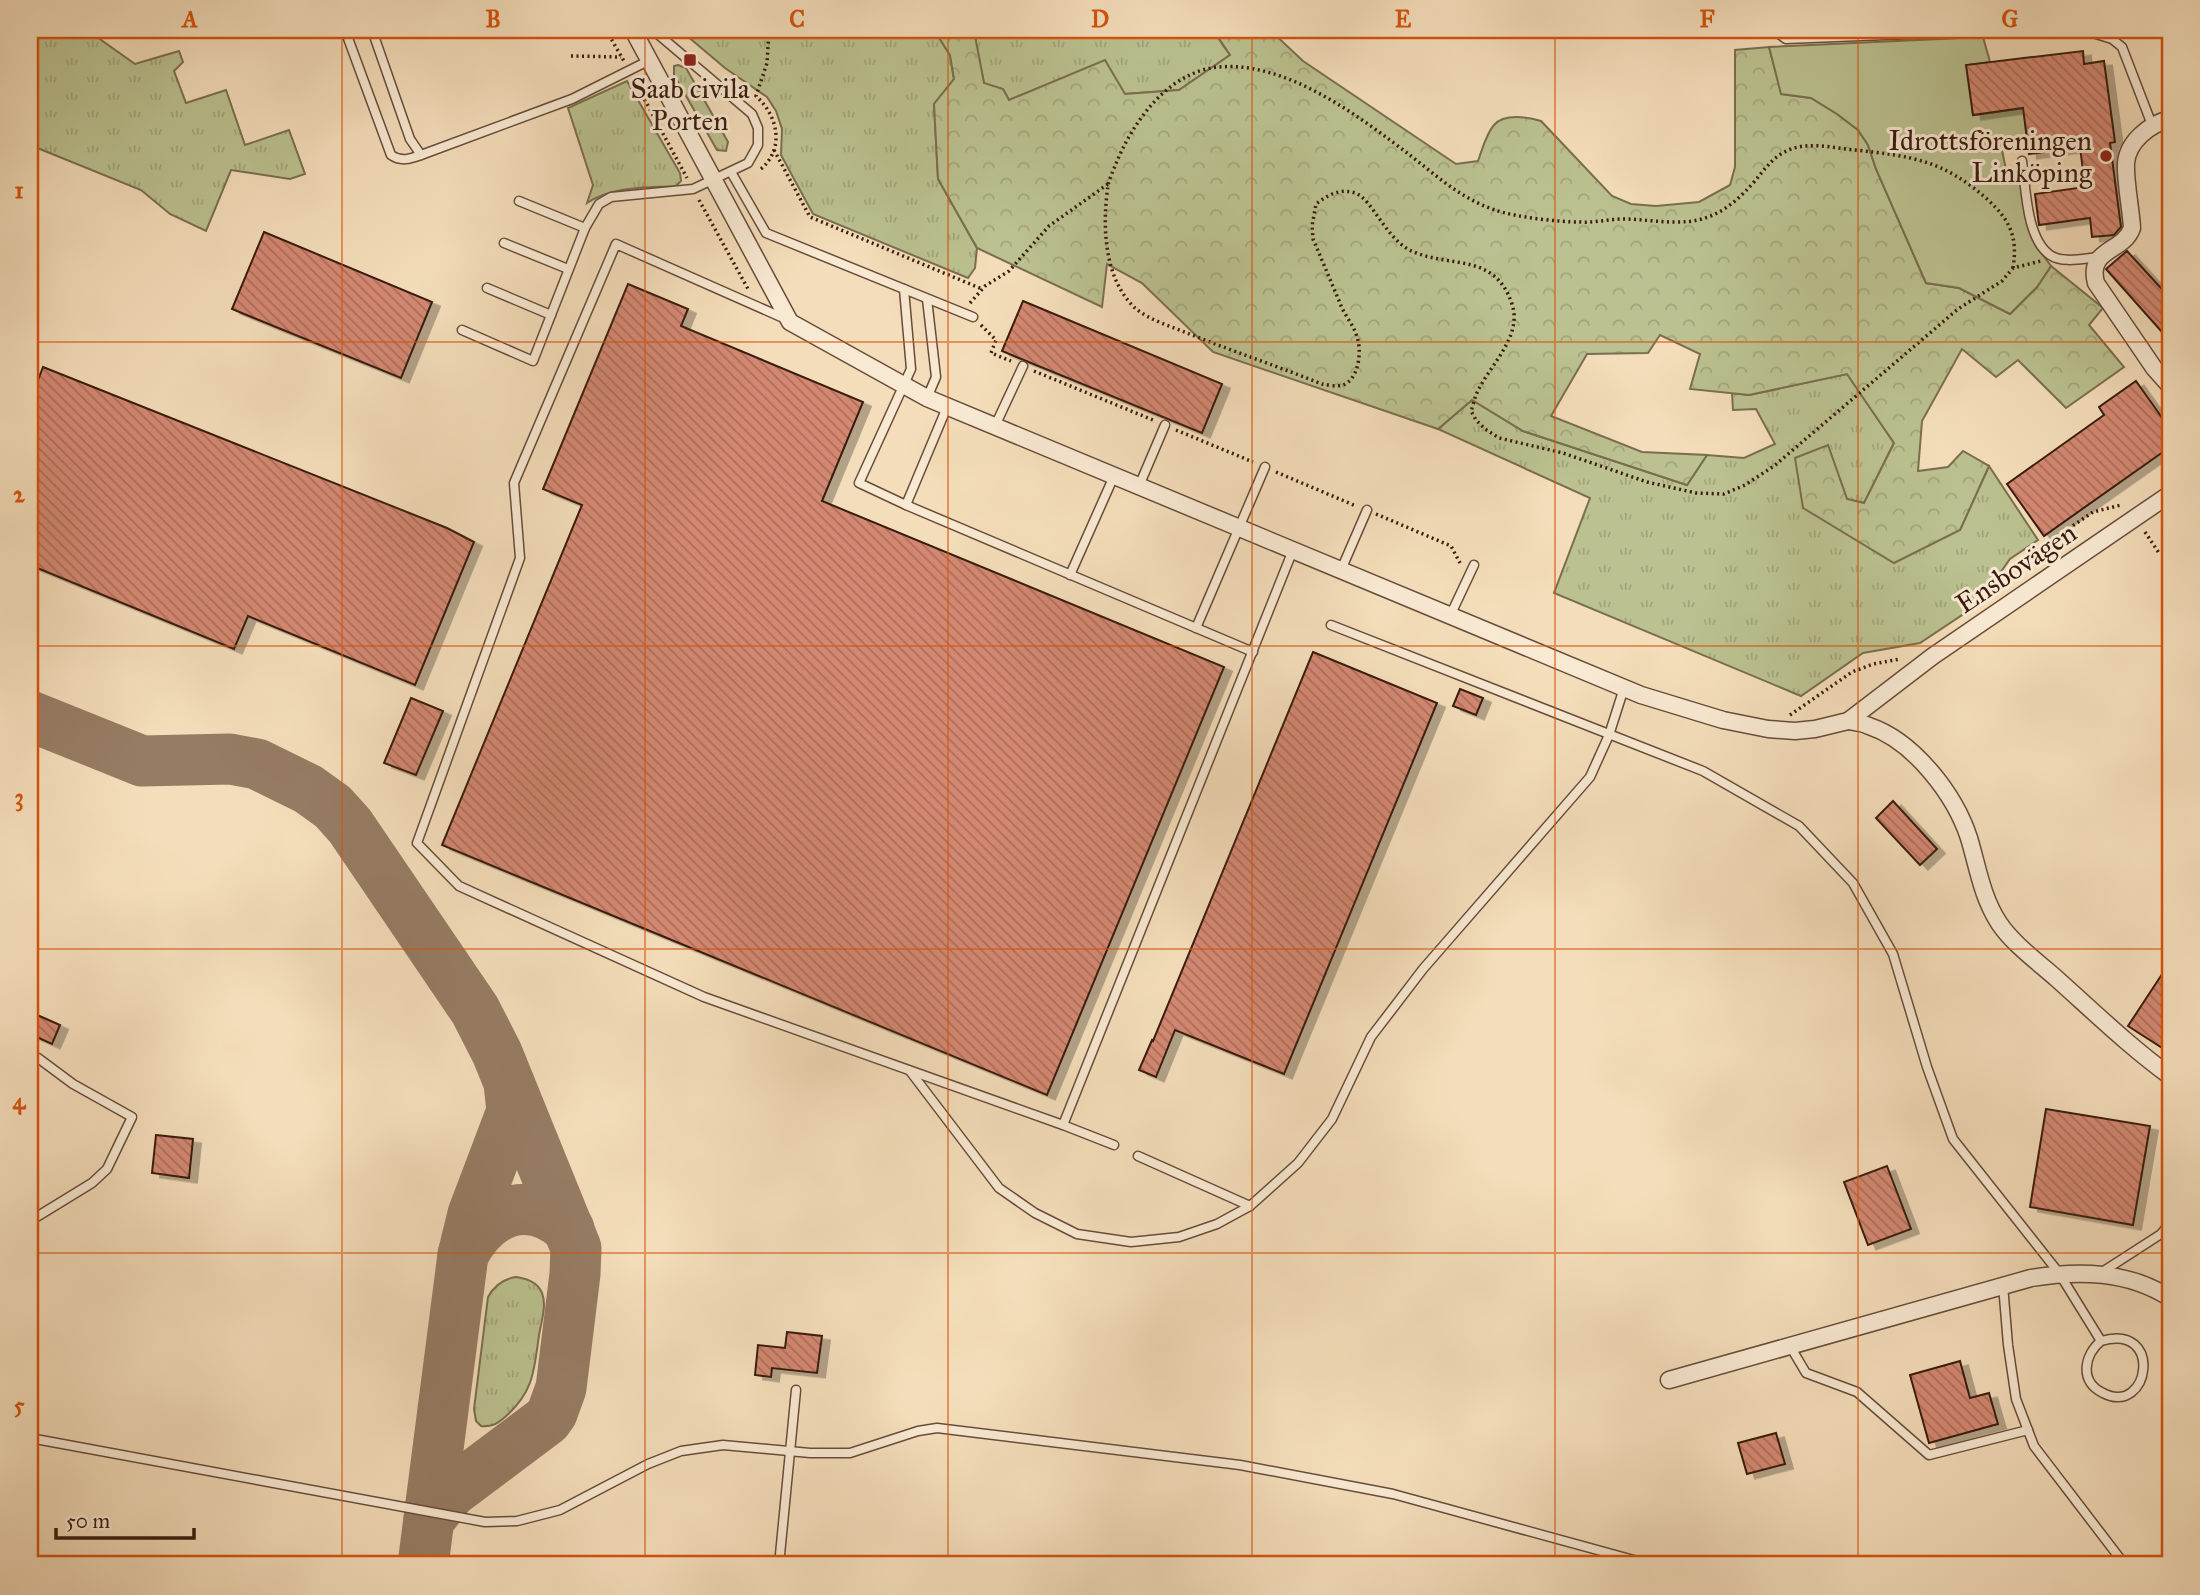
<svg xmlns="http://www.w3.org/2000/svg" width="2200" height="1595" viewBox="0 0 2200 1595" font-family="'IM FELL Great Primer',serif">
<style>
.grass{fill:url(#grass-tufts);stroke:#7a6e4f;stroke-width:2}
.forest{fill:url(#forest-crowns);stroke:#7a6e4f;stroke-width:2}
.park{fill:#bbc190;stroke:#7a6e4f;stroke-width:2}
.lines{fill:none;stroke-linecap:round;stroke-linejoin:round}
.taxiway{stroke:#967c64;stroke-width:51}
.building{fill:url(#building-back-hatch);stroke:#391b0e;stroke-width:2;filter:url(#shadow)}
.service-casing{stroke:#684c39;stroke-width:11}
.minor-casing{stroke:#684c39;stroke-width:19}
.path{stroke:#391b0e;stroke-width:3.5;stroke-dasharray:2 3.5;stroke-linecap:butt}
.service{stroke:#f8e9d2;stroke-width:8}
.minor{stroke:#f8e9d2;stroke-width:16}
.grid{fill:none;stroke:#d6530c;stroke-width:2;stroke-opacity:0.55}
.poi-dot{fill:#8f2418;stroke:#f8e9d2;stroke-width:2.5}
.labels{text-anchor:middle;dominant-baseline:central;stroke-width:6;stroke-linejoin:round;paint-order:stroke}
.poi-label{font-size:28px;fill:#391b0e;stroke:#f8e9d2}
.street-label{font-size:28px;fill:#391b0e;stroke:#f8e9d2}
.neatline{fill:none;stroke:#d6530c;stroke-width:2.5}
.grid-label{font-size:23px;text-anchor:middle;font-weight:bold;fill:#d6530c}
</style>
<defs>
<pattern id="grass-tufts" width="24" height="20" patternUnits="userSpaceOnUse" patternTransform="scale(1.75)"><rect width="24" height="20" fill="#bbc190"/><path d="M3 7l-1-3M5 7V3M7 7l1-3M15 17l-1-3M17 17v-4M19 17l1-3" fill="none" stroke="#a2a57b"/></pattern>
<pattern id="forest-crowns" width="20" height="18" patternUnits="userSpaceOnUse" patternTransform="scale(1.75)"><rect width="20" height="18" fill="#bbc190"/><path d="M2 6a3 3 0 1 1 6 0M12 15a3 3 0 1 1 6 0" fill="none" stroke="#a2a57b"/></pattern>
<pattern id="building-back-hatch" width="6" height="6" patternUnits="userSpaceOnUse" patternTransform="scale(1.75)"><rect width="6" height="6" fill="#d48872"/><path d="M-1 5l2 2M0 0l6 6M5-1l2 2" fill="none" stroke="#ad6e5c"/></pattern>
<filter id="shadow"><feDropShadow dx="8" dy="4.5" stdDeviation="0" flood-color="#0004"/></filter>
</defs>
<rect width="100%" height="100%" fill="#f4ddba"/>
<filter id="stains"><feTurbulence type="fractalNoise" baseFrequency=".00286" numOctaves="4"/><feColorMatrix values="0 0 0 0 .2 0 0 0 0 .09 0 0 0 0 .02 0 0 0 .5 -.17"/></filter>
<radialGradient id="worn" r=".72"><stop offset=".6" stop-color="#630" stop-opacity="0"/><stop offset="1" stop-color="#630" stop-opacity=".3"/></radialGradient>
<g class="grass">
<polygon points="30,30 87,30 135,64 179,51 183,62 174,71 186,103 226,90 245,145 289,130 305,174 290,179 231,170 206,231 170,214 141,190 30,145"/>
<polygon points="680,30 934,30 950,55 954,79 934,104 938,179 977,248 975,268 968,278 813,214 781,155 782,129 776,111 767,97 725,68"/>
<polygon points="956,30 1220,30 1214,32 1230,55 1179,90 1124,94 1054,82 1009,100 1003,89 984,84 975,37 961,36"/>
<polygon points="678,65 686,68 728,142 726,151 717,150 674,75 674,66"/>
<path d="M627,81L680,173L681,181L676,186C646,188 613,186 587,203L593,185L568,108Z"/>
<polygon points="1847,374 1894,443 1864,503 1847,499 1828,446 1803,508 1960,530 1989,466 2038,540 2010,559 1998,576 1992,595 1920,643 1863,653 1801,696 1554,593 1590,498 1438,429 1472,400 1523,431 1687,485 1707,455 1744,458 1775,444 1756,409 1733,410 1732,393 1749,395"/>
<path d="M516,1277C526,1279 537,1281 542,1293C547,1305 541,1323 539,1335C534,1370 534,1392 505,1417C497,1424 492,1427 481,1426L476,1421L474,1409L488,1297C494,1286 503,1279 516,1277Z"/>
</g>
<path class="forest" d="M934,30H956L961,36H975L984,83L1003,89L1009,100L1105,60L1125,94L1179,90L1230,55L1214,31L1270,30L1303,61L1456,164L1478,161C1482,150 1486,134 1494,125C1504,113 1528,117 1541,121L1612,196L1631,204L1656,206L1699,202L1730,185L1735,167V50L1769,47L1782,94L1811,98L1837,114L1858,130L1868,145L1876,169L1926,283L1959,288L2010,314L2037,287L2051,266L2103,308L2089,325L2124,367L2066,408L2018,360L1996,377L1962,349L1922,421L1918,471L1948,467L1963,451L1989,466L1960,530L1894,563L1803,508L1795,458L1828,445L1847,499L1864,503L1894,443L1847,374L1749,395L1690,389L1700,354L1660,335L1648,353L1587,354L1551,416L1642,452L1707,455L1687,485L1523,431L1472,400L1438,429L1213,352L1142,283L1107,264L1102,307L977,248L938,179L934,104L954,79L950,55Z"/>
<polygon class="park" points="1983,37 1990,62 1967,65 1973,115 2069,102 2025,121 2027,141 2001,145 2006,170 2013,169 2020,175 2031,233 2035,244 2051,266 2037,287 2010,314 1959,288 1926,283 1876,169 1868,145 1858,130 1837,114 1811,98 1781,94 1769,47"/>
<g class="lines">
<g class="taxiway">
<polyline points="30,716 142,761 230,759 257,764 308,789 333,807 350,826 475,1010 497,1053 576,1248 575,1274 561,1388 552,1413 547,1420 451,1492 429,1520"/>
<path d="M463,1255C486,1211 528,1192 569,1229"/>
<polyline points="423,1565 463,1255 473,1214 512,1111 509,1083"/>
</g>
</g>
<g class="building">
<polygon points="2083,51 2084,64 2104,61 2115,142 2110,143 2121,227 2114,235 2092,237 2090,218 2039,225 2035,194 2085,187 2080,147 2029,154 2023,108 1973,115 1966,65"/>
<polygon points="264,232 432,302 401,378 232,309"/>
<polygon points="2127,251 2170,298 2170,341 2106,269"/>
<polygon points="628,284 688,309 681,326 863,402 822,501 1224,667 1047,1095 442,845 582,505 543,489"/>
<polygon points="1023,301 1222,384 1202,433 1002,351"/>
<polygon points="43,367 447,528 474,542 415,685 248,616 234,649 30,565 30,401"/>
<polygon points="2136,381 2170,429 2170,447 2044,536 2007,484 2104,415 2099,407"/>
<polygon points="1313,652 1437,703 1284,1074 1175,1030 1156,1077 1139,1070 1152,1040 1153,1041"/>
<polygon points="1460,689 1483,698 1476,715 1453,706"/>
<polygon points="411,698 443,711 416,775 384,763"/>
<polygon points="1893,801 1937,849 1920,865 1876,818"/>
<polygon points="2170,962 2170,1053 2128,1026"/>
<polygon points="35,1014 60,1025 52,1044 30,1034 30,1028"/>
<polygon points="2046,1109 2150,1126 2133,1225 2030,1207"/>
<polygon points="156,1135 193,1139 189,1178 152,1173"/>
<polygon points="1887,1166 1911,1229 1868,1245 1844,1182"/>
<polygon points="787,1332 822,1336 817,1373 772,1368 771,1377 755,1375 758,1345 785,1348"/>
<polygon points="1960,1361 1970,1398 1989,1393 1998,1424 1929,1443 1910,1375"/>
<polygon points="1776,1433 1785,1464 1747,1474 1738,1443"/>
</g>
<g class="lines">
<g class="service-casing">
<g id="service">
<path d="M345,30L391,155C401,162 410,159 421,155L572,99L650,60"/>
<polyline points="372,30 410,139 421,155"/>
<polyline points="1774,30 1786,39 2010,30"/>
<polyline points="2083,30 2112,39 2122,47 2152,125"/>
<path d="M2022,161C2026,188 2026,238 2050,255C2063,264 2085,258 2100,257"/>
<polyline points="731,172 766,233 973,317"/>
<polyline points="519,201 585,228"/>
<polyline points="504,243 568,269"/>
<polyline points="487,288 551,315"/>
<polyline points="904,289 911,369 859,483 906,505"/>
<polyline points="927,299 936,377 927,398"/>
<polyline points="788,320 616,244 514,483 520,558 417,843 459,886 704,997 1063,1125 1293,550"/>
<polyline points="462,330 533,361 585,228 599,204 611,197 693,189 748,163 758,145 758,128 752,114 653,30"/>
<polyline points="947,407 906,505 1253,652"/>
<polyline points="995,426 1023,366"/>
<polyline points="1139,486 1165,425"/>
<polyline points="1341,570 1367,510"/>
<polyline points="1070,575 1114,476"/>
<polyline points="1450,616 1474,565"/>
<path d="M1331,625L1703,771L1799,826L1853,883L1893,954L1927,1067L1953,1139L2059,1273L2101,1341C2084,1355 2079,1382 2103,1393C2150,1417 2164,1322 2101,1341"/>
<polyline points="1196,628 1265,467"/>
<polyline points="910,1071 999,1188 1035,1213 1077,1234 1131,1242 1179,1237 1217,1224 1250,1206 1298,1163 1332,1119 1371,1037 1423,969 1590,777 1609,735 1624,688"/>
<polyline points="1063,1125 1114,1145"/>
<polyline points="1138,1156 1250,1206"/>
<polyline points="30,1221 92,1183 107,1169 132,1117 73,1084 38,1058"/>
<polyline points="2102,1272 2161,1234 2170,1223"/>
<polyline points="2003,1285 2008,1345 2016,1399 2034,1446 2125,1565"/>
<polyline points="1790,1346 1806,1373 1857,1392 1929,1455 2028,1430"/>
<polyline points="30,1438 485,1522 517,1521 560,1510 648,1464 681,1451 723,1445 810,1453 850,1453 918,1431 937,1428 1240,1465 1393,1494 1652,1565"/>
<polyline points="779,1565 796,1390"/>
</g>
</g>
<g class="minor-casing">
<g id="minor">
<polyline points="633,30 790,322 927,398 1641,695 1723,720 1768,729 1795,731 1815,729 1848,721 1933,656 2170,494"/>
<path d="M2170,119C2150,124 2128,141 2126,163C2125,181 2131,209 2132,228C2123,253 2087,248 2096,283L2154,368L2170,386"/>
<path d="M1848,721C1855,722 1863,723 1869,726C1914,741 1955,795 1969,838C1978,868 1982,897 1999,923C2012,943 2039,963 2057,979C2094,1012 2130,1047 2170,1076"/>
<path d="M1669,1380L2031,1278C2079,1270 2128,1271 2170,1298"/>
</g>
</g>
<g class="path">
<polyline points="606,30 624,61"/>
<polyline points="571,56 621,57"/>
<polyline points="634,80 687,178"/>
<polyline points="774,150 810,217 982,289"/>
<path d="M761,169C785,148 778,116 756,96L767,63L769,30"/>
<polyline points="699,200 748,289"/>
<path d="M2013,268C2018,237 2010,220 1987,199C1943,160 1911,156 1855,150C1834,148 1810,142 1791,149C1773,156 1766,168 1754,182C1731,208 1710,223 1674,222C1657,222 1640,219 1623,219C1609,219 1595,223 1580,222C1558,222 1515,217 1495,210C1462,199 1438,177 1411,156C1360,117 1287,61 1219,67C1168,71 1132,123 1115,166C1112,173 1109,180 1108,186C1102,226 1104,279 1135,308C1149,320 1170,326 1187,333C1232,351 1277,366 1322,384C1328,385 1337,387 1343,385C1359,379 1362,351 1357,337C1354,325 1344,315 1340,303C1331,282 1322,260 1313,239L1312,226L1316,204C1328,195 1340,188 1355,193C1372,198 1387,242 1414,252C1452,268 1495,253 1512,304C1523,338 1488,366 1476,395C1474,400 1473,406 1471,411L1476,420L1485,429L1499,438L1563,453L1647,482L1696,493L1724,494L1745,485L1774,466L1958,309L2002,281L2013,268L2041,261"/>
<polyline points="970,303 985,286 1009,271 1049,226 1108,184"/>
<polyline points="981,325 996,340 991,353 1011,361"/>
<polyline points="1034,371 1153,420"/>
<polyline points="1176,430 1253,462"/>
<polyline points="1276,472 1356,506"/>
<polyline points="1376,514 1451,546 1460,563"/>
<polyline points="2145,532 2159,553"/>
<polyline points="2007,586 2008,574 2015,565 2093,512 2121,505"/>
<polyline points="1790,715 1852,672 1873,664 1900,659"/>
</g>
<use href="#service" class="service"/>
<use href="#minor" class="minor"/>
</g>
<path class="grid" d="M342,30V1565M645,30V1565M948,30V1565M1252,30V1565M1555,30V1565M1858,30V1565M30,342H2170M30,646H2170M30,949H2170M30,1253H2170"/>
<g class="poi-dot">
<rect x="683" y="53" width="14" height="14" rx="3.5"/>
<circle cx="2106" cy="156" r="7"/>
</g>
<g class="labels">
<g class="poi-label">
<text x="690" y="88">Saab civila<tspan x="690" dy="32">Porten</tspan></text>
<text x="2092" y="140" text-anchor="end">Idrottsföreningen<tspan x="2092" dy="32">Linköping</tspan></text>
</g>
<g class="street-label">
<text transform="translate(2016 568) rotate(-34)">Ensbovägen</text>
</g>
</g>
<rect width="2200" height="1595" fill="none" stroke="#f4ddba" stroke-width="77"/>
<path d="M56 1528v10h138v-10" fill="none" stroke="#391b0e" stroke-width="3.5"/>
<text x="66" y="1528" font-size="21" fill="#391b0e" stroke="#f8e9d2" stroke-width="5" paint-order="stroke">50 m</text>
<rect x="38" y="38" width="2124" height="1518" class="neatline"/>
<g class="grid-label">
<text x="190" y="27">A</text>
<text x="493" y="27">B</text>
<text x="797" y="27">C</text>
<text x="1100" y="27">D</text>
<text x="1403" y="27">E</text>
<text x="1707" y="27">F</text>
<text x="2010" y="27">G</text>
<text x="19" y="198">1</text>
<text x="19" y="502">2</text>
<text x="19" y="805">3</text>
<text x="19" y="1109">4</text>
<text x="19" y="1413">5</text>
</g>
<rect width="100%" height="100%" filter="url(#stains)"/>
<rect width="100%" height="100%" fill="url(#worn)"/>
</svg>
